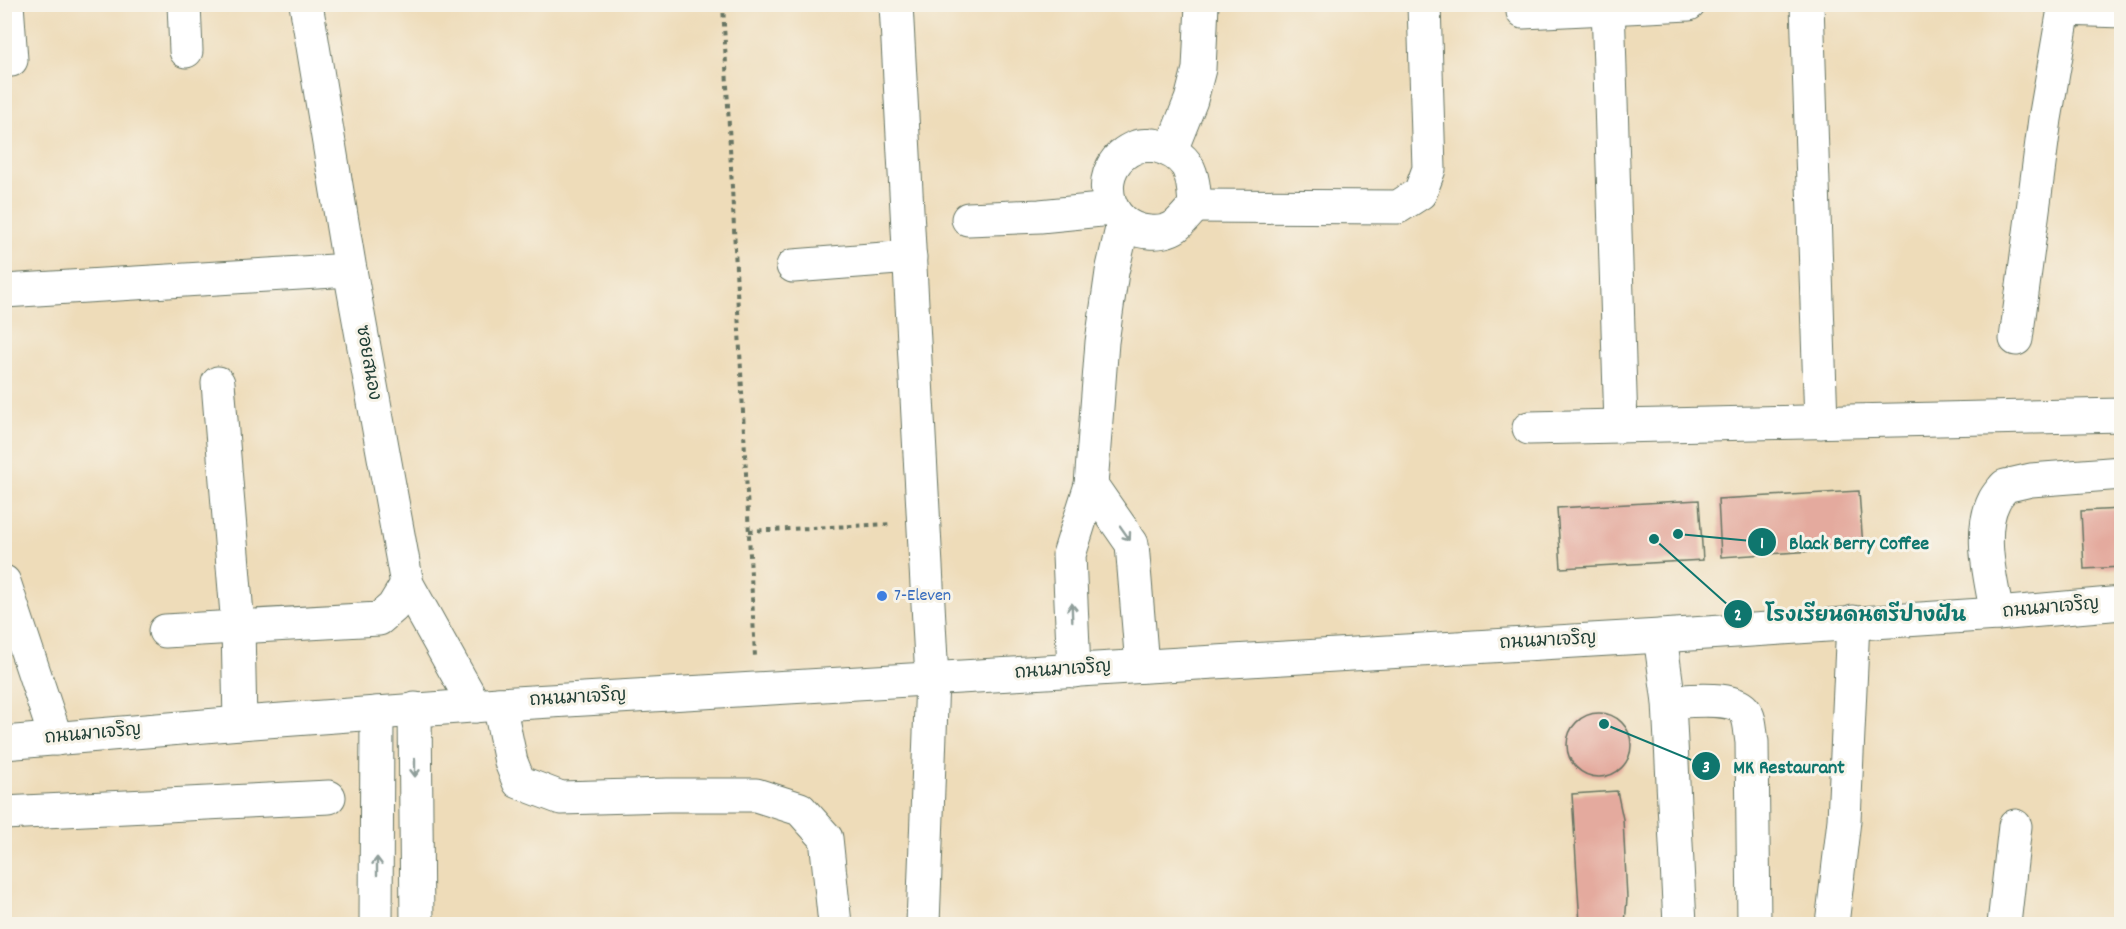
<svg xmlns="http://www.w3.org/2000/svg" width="2126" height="929" viewBox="0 0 2126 929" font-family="Dekko,'Playpen Sans Thai',sans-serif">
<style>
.building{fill:#e4aa9e}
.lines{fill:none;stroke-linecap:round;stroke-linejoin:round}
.minor-casing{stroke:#677563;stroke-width:35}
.major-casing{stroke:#677563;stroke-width:35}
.path{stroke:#677563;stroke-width:4;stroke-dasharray:4.5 4.5;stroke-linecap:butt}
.minor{stroke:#fff;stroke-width:33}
.major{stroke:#fff;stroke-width:33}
.oneway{stroke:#8f9e9a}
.shop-dot{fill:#3f7fe0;stroke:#f7f3e8;stroke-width:2}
.labels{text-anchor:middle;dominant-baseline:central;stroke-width:6;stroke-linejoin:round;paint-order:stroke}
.street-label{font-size:18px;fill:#1f3d34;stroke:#f7f3e8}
.shop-label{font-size:18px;fill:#366cbe;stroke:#f7f3e8;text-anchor:start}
.leader{fill:none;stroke:#0f766e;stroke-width:2}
.callout-dot{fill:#0f766e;stroke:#f7f3e8;stroke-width:2}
.mark-label{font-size:18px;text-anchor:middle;font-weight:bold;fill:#fff}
.callout-label{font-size:20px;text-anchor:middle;font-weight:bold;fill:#0f766e;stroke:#f7f3e8;stroke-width:6;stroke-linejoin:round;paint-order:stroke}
</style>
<rect width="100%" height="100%" fill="#f7f3e8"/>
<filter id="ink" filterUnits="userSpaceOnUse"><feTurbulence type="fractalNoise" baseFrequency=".0167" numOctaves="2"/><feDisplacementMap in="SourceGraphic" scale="12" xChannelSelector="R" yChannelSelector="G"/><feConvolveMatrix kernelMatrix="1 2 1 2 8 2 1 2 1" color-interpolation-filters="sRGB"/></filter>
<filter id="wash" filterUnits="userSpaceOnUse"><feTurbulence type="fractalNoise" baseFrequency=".008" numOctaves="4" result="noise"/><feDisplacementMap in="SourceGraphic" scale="24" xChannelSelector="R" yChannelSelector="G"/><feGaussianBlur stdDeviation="1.35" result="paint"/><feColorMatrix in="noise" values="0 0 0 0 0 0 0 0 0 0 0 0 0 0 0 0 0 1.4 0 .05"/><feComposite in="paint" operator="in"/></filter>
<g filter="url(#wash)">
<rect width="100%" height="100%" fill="#eedcb9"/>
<g id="blocks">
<g class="building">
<polygon points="1859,491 1863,548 1721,557 1718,499"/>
<polygon points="1699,500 1703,560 1561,568 1557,508"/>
<polygon points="2122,509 2122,567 2084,569 2081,511"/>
<circle cx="1599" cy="745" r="32"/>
<polygon points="1617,791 1623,819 1627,898 1625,924 1580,924 1572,794"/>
</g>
</g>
</g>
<g filter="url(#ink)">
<use href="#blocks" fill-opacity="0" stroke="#677563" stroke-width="1.5"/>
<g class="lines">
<g class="minor-casing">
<g id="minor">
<polyline points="7,4 11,60"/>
<polyline points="184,4 186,51"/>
<polyline points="306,4 350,270 407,584 475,706"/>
<polyline points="896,4 932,679 923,924"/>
<polyline points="1608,4 1621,426"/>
<polyline points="1807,4 1821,422"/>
<polyline points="1523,12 1689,4"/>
<path d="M1154,145C1190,155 1193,171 1195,206C1189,212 1183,220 1176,226C1169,231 1158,233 1149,232C1102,229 1091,164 1136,147C1141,145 1148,146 1154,145Z"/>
<polyline points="1171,150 1191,100 1199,69 1202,4"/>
<polyline points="1195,206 1398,207 1420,193 1429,169 1424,4"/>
<polyline points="968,219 1040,216 1111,209"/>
<polyline points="793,266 910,257"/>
<polyline points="4,291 350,270"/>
<polyline points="2016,339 2045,119 2064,9 2122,11"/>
<polyline points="218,383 238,627 240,723"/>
<polyline points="1529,428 2122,415"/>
<polyline points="1091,485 1132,544 1142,666"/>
<polyline points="4,582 56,739"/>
<path d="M1997,614C1991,581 1978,532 1994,501C1996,496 2001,491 2005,486L2031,480L2122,473"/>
<polyline points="165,631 379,619 393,607 407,584"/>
<polyline points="1660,636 1669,702 1680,924"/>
<polyline points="1074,671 1069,555 1091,485 1102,342 1112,272 1123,224"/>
<path d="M1669,702C1686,701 1732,696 1744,710C1751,718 1750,732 1752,742L1754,924"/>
<polyline points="499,704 511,762 519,782 561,798 668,795 756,795 800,809 826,838 835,924"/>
<polyline points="415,709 417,924"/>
<polyline points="4,813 329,797"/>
<polyline points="376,924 377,713"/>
<polyline points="1832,924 1844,820 1853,622"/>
<polyline points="2004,924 2015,826"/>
</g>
</g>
<g class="major-casing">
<polyline id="major" points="4,743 240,723 499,704 1660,636 1997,614 2122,603"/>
</g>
<g class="path">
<polyline points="723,4 755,657"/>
<polyline points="749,531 892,524"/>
</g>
<use href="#minor" class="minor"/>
<use href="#major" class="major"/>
</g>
<defs><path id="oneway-shaft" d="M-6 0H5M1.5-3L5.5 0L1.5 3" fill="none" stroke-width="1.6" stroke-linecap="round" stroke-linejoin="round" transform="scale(1.5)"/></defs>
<g class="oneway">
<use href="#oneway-shaft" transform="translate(1125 533) rotate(55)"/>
<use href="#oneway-shaft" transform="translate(1072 612) rotate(-92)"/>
<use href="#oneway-shaft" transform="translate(415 768) rotate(90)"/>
<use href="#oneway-shaft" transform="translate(377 866) rotate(-90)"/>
</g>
</g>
<circle class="shop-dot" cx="882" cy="596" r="6"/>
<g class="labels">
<g class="street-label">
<text transform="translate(367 363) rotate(80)">ซอยสนอง</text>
<text transform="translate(2051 609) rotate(-5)">ถนนมาเจริญ</text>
<text transform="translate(1548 642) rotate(-3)">ถนนมาเจริญ</text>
<text transform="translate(1063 671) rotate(-4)">ถนนมาเจริญ</text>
<text transform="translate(578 699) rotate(-3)">ถนนมาเจริญ</text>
<text transform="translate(93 735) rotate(-5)">ถนนมาเจริญ</text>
</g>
<g class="shop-label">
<text x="894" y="596">7-Eleven</text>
</g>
</g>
<path class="leader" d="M1678 534L1762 542M1654 539L1738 614M1604 724L1706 766"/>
<g class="callout-dot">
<circle cx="1678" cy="534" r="6"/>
<circle cx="1654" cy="539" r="6"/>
<circle cx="1604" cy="724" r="6"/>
<circle cx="1762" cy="542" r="15"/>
<circle cx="1738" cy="614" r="15"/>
<circle cx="1706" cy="766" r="15"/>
</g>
<g class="mark-label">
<text x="1762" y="548">1</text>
<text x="1738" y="620">2</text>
<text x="1706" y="772">3</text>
</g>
<g class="callout-label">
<text x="1859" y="549">Black Berry Coffee</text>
<text x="1866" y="621">โรงเรียนดนตรีปางฝัน</text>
<text x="1789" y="773">MK Restaurant</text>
</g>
<rect width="2126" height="929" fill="none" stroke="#f7f3e8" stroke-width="24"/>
</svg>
